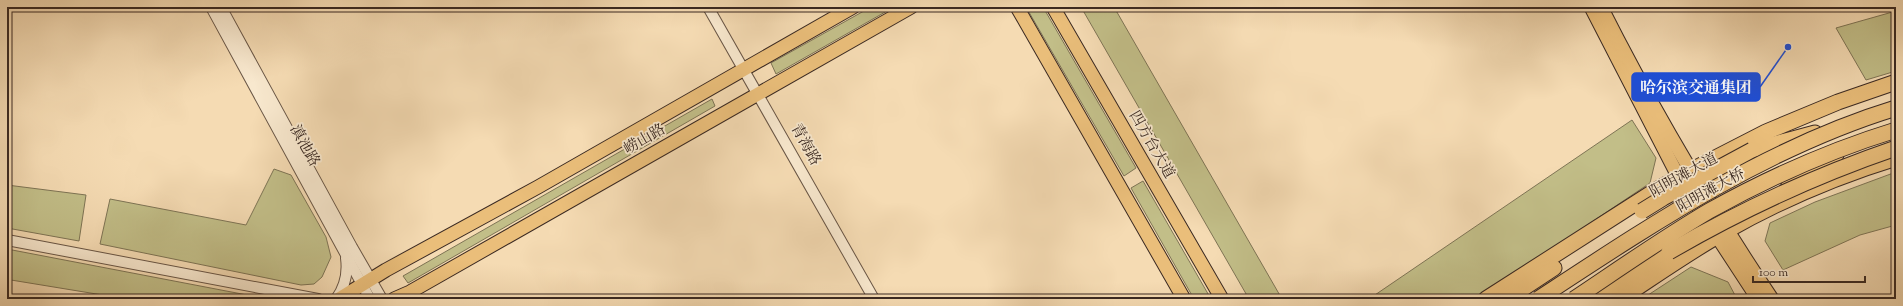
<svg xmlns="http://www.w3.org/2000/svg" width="1903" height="306" viewBox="0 0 1903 306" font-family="'Sorts Mill Goudy','Noto Serif SC',serif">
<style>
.green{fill:#c2be88;stroke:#7e7455}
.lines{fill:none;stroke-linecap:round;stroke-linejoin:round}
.minor-casing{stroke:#695646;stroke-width:12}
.major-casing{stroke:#3a2922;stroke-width:15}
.highway-casing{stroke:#3a2922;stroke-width:17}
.minor{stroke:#f8e8ce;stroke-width:10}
.major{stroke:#eabe7a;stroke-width:13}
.highway{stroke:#eabe7a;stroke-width:15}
.highway-bridge-casing{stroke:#3a2922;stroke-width:17;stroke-linecap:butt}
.highway-bridge{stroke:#eabe7a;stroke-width:15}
.labels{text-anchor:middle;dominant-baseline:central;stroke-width:3.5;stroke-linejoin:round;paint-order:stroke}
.street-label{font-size:15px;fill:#3a2922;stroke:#f8e8ce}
.leader{fill:none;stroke:#1d4ed8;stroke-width:1.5}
.callout-dot{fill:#1d4ed8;stroke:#f8e8ce;stroke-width:1.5}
.callout{fill:#1d4ed8;stroke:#1d4ed8;stroke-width:1.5}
.callout-label{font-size:16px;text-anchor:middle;font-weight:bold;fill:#fff}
</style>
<rect width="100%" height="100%" fill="#f5dbb3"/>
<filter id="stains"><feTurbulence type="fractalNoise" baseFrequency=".005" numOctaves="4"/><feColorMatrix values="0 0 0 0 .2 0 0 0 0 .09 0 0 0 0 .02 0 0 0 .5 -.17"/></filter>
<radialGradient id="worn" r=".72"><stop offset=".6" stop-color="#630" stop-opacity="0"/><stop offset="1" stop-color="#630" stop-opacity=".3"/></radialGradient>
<g class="green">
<polygon points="871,7 894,7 776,74 771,63"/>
<polygon points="1026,7 1043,7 1136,168 1124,176"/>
<polygon points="1081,7 1114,7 1282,299 1249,299"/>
<polygon points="1896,11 1896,71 1866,80 1836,28"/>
<polygon points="712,99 715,106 408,283 403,276"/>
<polygon points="1632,120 1656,158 1650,183 1477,299 1369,299"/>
<polygon points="274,169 291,175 326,237 331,257 322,277 314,284 301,285 100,244 110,199 246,225"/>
<polygon points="1896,172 1896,225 1860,235 1783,270 1765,241 1770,223 1815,202"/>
<polygon points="1143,181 1211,299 1194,299 1131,188"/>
<polygon points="7,185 86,195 79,241 7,228"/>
<polygon points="7,249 268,299 269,299 127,299 11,280 7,279"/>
<polygon points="1691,267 1728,282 1737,299 1642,299"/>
</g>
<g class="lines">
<g class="minor-casing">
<g id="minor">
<polyline points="211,7 370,299"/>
<polyline points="221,7 352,247 382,299"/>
<polyline points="708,7 874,299"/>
<polyline points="7,240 318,299"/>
<path d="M336,299C345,287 348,273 346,258"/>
</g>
</g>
<g class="major-casing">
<g id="major">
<polyline points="1017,7 1184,299"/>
<polyline points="1053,7 1222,299"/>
<polyline points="1591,7 1679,178 1758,299"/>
<path d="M1601,7C1652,108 1709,205 1772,299"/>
<polyline points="339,299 386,270 538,187 853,7"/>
<polyline points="394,299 410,292 911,7"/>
</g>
</g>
<g class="highway-casing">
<g id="highway">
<polyline points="1752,150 1815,133"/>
<polyline points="1789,185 1836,155"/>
<polyline points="1486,299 1653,192 1690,171 1766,132 1838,102 1896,82"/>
<polyline points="1507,299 1554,268"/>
<polyline points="1600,299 1669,252"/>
<path d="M1620,299C1655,276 1689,252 1726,231C1779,201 1837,176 1896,158"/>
</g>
</g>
<use href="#minor" class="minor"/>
<use href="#major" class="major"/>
<use href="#highway" class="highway"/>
<g class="highway-bridge-casing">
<g id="highway-bridge">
<polyline points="1642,211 1663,198 1752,150"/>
<path d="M1669,252C1741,210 1817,175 1896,148"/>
<path d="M1538,299C1651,225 1765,148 1896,108"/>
<path d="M1574,299C1619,269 1663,238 1709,211C1768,178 1831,150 1896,130"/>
</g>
</g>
<use href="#highway-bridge" class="highway-bridge"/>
</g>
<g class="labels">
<g class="street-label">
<text transform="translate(645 140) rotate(-30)">崂山路</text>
<text transform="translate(805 145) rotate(61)">青海路</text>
<text transform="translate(1151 145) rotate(60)">四方台大道</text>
<text transform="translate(304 146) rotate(61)">滇池路</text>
<text transform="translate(1684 176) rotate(-29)">阳明滩大道</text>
<text transform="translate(1711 191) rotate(-29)">阳明滩大桥</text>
</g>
</g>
<path class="leader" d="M1788 47L1760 87"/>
<circle class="callout-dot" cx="1788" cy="47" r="4"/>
<rect class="callout" x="1632" y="73" width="128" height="28" rx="4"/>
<g class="callout-label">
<text x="1696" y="93">哈尔滨交通集团</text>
</g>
<rect width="1903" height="306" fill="none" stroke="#f5dbb3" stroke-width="24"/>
<rect x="8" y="8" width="1887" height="290" fill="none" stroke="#3a2922" stroke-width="2"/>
<rect x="12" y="12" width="1879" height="282" fill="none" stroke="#3a2922"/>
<path d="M1753 276v6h112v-6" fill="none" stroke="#3a2922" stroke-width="2"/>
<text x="1759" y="276" font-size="12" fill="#3a2922" stroke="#f8e8ce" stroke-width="3" paint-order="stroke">100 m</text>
<rect width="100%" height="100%" filter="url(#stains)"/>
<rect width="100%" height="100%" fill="url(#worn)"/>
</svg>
